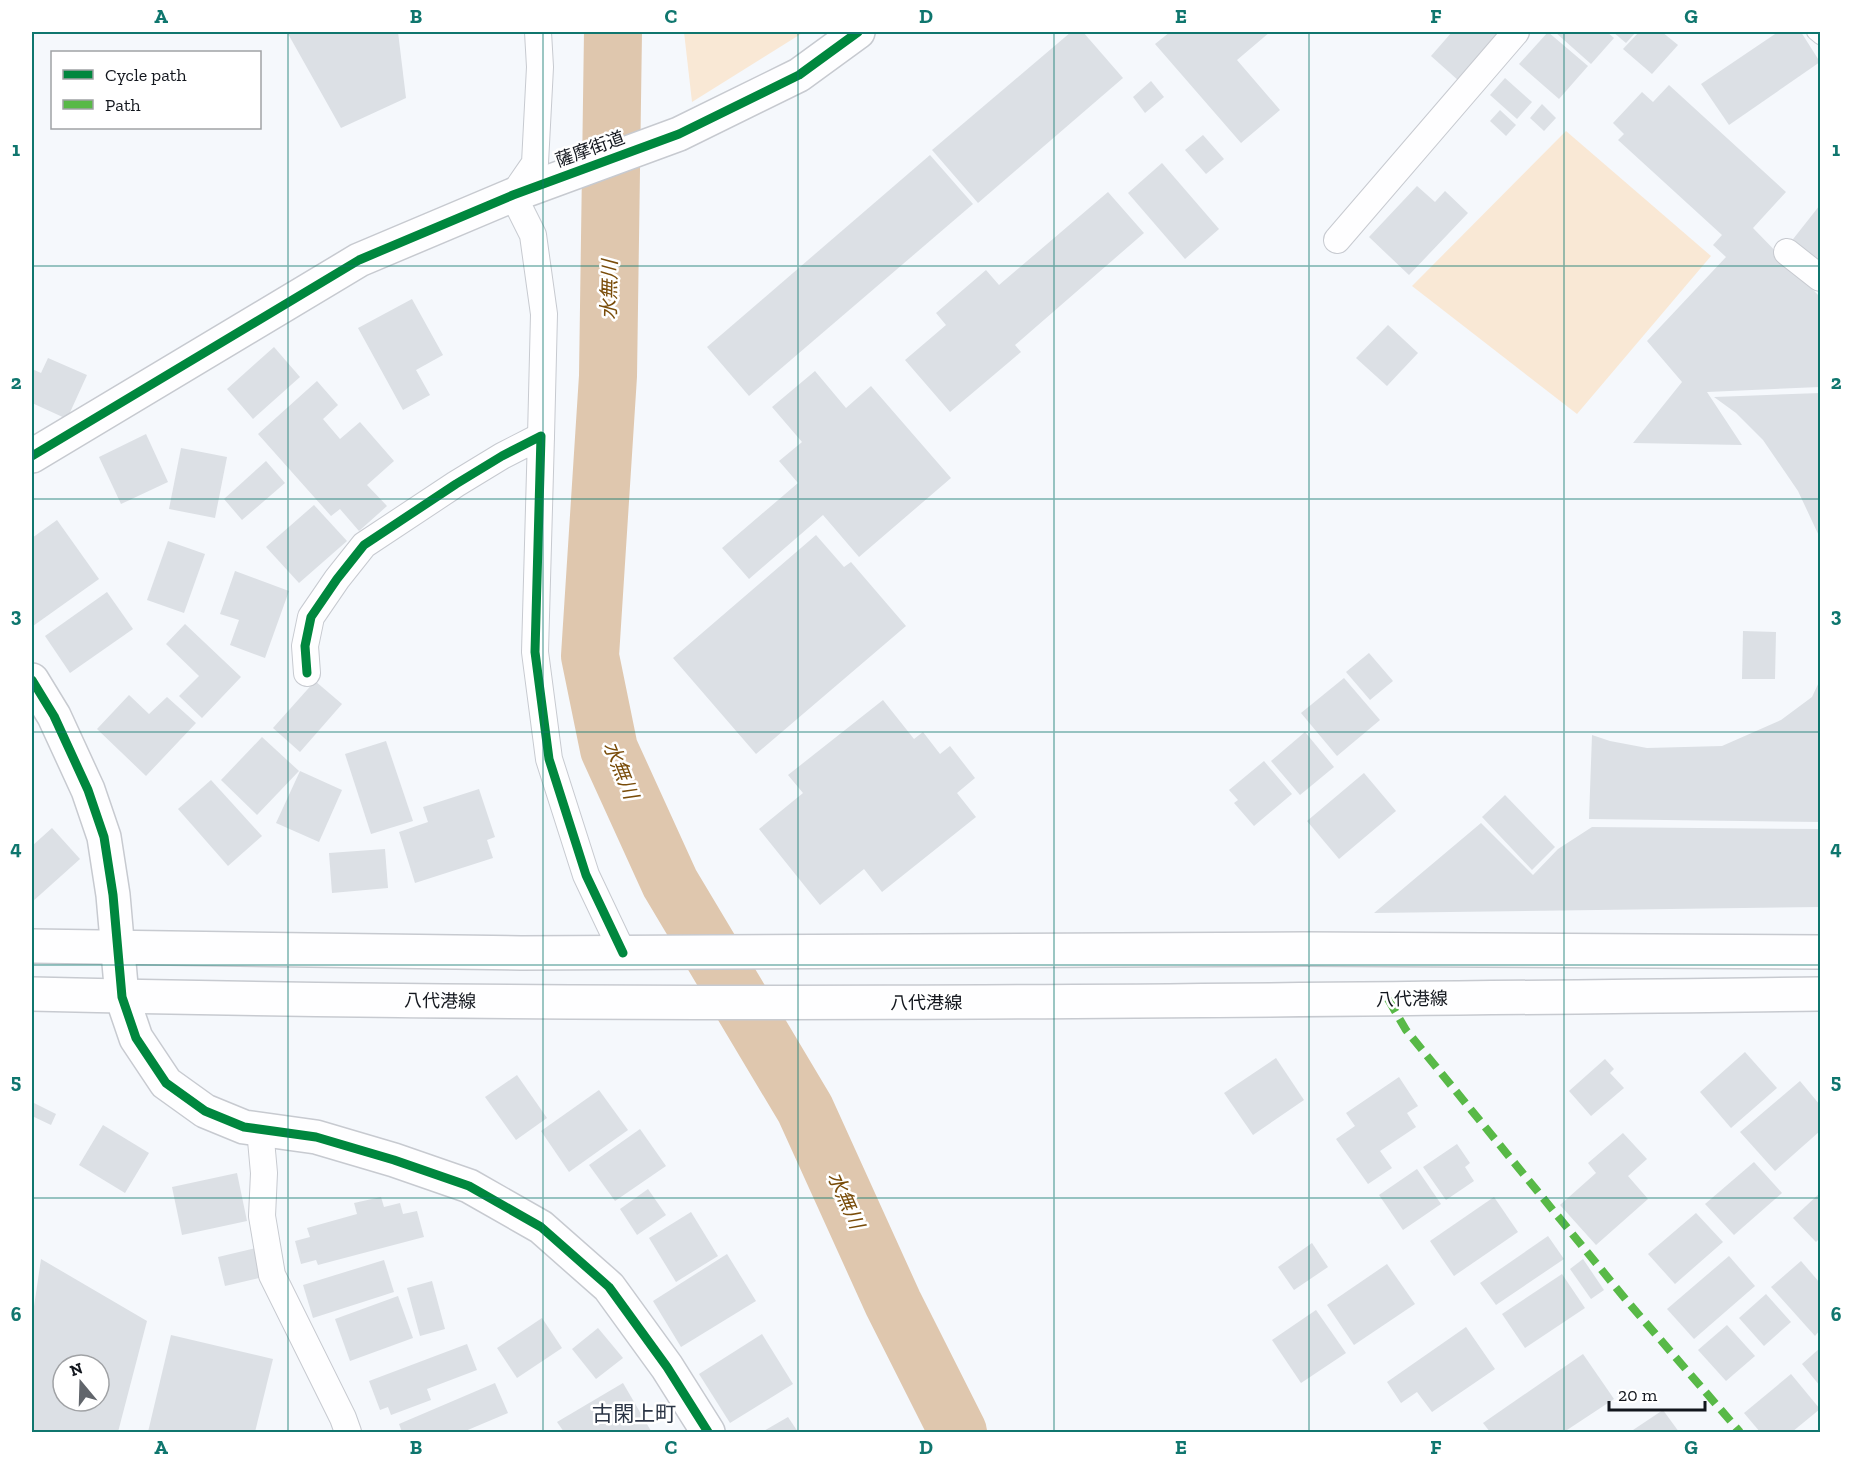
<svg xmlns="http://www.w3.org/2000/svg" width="1852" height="1464" viewBox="0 0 1852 1464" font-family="'Zilla Slab','Noto Sans JP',serif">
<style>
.green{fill:#f9e8d5}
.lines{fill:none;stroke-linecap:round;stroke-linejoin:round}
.river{stroke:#dfc7ae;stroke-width:58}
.building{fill:#dce0e5;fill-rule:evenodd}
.lane-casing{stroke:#c7cad0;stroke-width:16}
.street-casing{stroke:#c7cad0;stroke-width:28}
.secondary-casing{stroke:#c7cad0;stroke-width:36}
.lane{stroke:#fefeff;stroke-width:14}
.street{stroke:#fefeff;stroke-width:26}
.secondary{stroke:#fefeff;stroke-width:33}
.quiet{stroke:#58b947;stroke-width:8;stroke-dasharray:15 8;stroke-linecap:butt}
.cycleway-casing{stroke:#fff;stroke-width:13}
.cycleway{stroke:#00873e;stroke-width:9}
.grid{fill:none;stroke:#0f766e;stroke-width:1.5;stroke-opacity:0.55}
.labels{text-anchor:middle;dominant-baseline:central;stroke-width:5;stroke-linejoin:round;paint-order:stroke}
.street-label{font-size:18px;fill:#12161d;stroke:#fff}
.water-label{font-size:20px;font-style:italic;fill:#794c09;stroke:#fff}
.quarter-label{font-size:21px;fill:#2b3545;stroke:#fff}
.neatline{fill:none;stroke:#0f766e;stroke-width:2}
.grid-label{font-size:20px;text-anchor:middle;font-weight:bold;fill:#0f766e}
</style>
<rect width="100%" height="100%" fill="#f5f8fc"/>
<g class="green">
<polygon points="684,32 804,32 692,102"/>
<polygon points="1566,131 1711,256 1577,414 1412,286"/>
</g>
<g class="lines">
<polyline class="river" points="613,32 608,376 590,656 609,749 670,883 805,1109 893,1303 958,1432"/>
</g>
<g class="building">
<polygon points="287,32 398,32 406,98 341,128"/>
<polygon points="1071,32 1083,32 1123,78 978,203 932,150"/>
<polygon points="1170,32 1270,32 1237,60 1280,110 1241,143 1155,44"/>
<polygon points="1452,32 1501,32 1459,81 1431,56"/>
<polygon points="1548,32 1588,66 1559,99 1519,64"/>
<polygon points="1555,32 1607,32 1614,38 1591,64"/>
<polygon points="1613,32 1636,32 1626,43"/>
<polygon points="1639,32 1662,32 1678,45 1652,74 1623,49"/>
<polygon points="1778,32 1801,32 1820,62 1729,125 1701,84"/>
<polygon points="1505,78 1532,102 1517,119 1490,95"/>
<polygon points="1151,81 1164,97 1145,113 1133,97"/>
<polygon points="1669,85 1786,192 1753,228 1820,297 1820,387 1707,392 1742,445 1633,443 1682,382 1647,341 1726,257 1713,245 1722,235 1618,140 1624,134 1613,123 1642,92 1653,102"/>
<polygon points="1542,104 1556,118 1544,131 1530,118"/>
<polygon points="1500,110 1516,125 1506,136 1490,121"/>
<polygon points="1203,135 1224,159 1206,174 1185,150"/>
<polygon points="930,155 973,204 749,396 707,347"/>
<polygon points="1162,163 1219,229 1185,259 1128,193"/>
<polygon points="1417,186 1435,202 1445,191 1468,213 1409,275 1369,237"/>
<polygon points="1108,192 1144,233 1015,345 1021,352 950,412 905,360 946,325 936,313 986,270 999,285"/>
<polygon points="1820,205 1820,268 1790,243"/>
<polygon points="412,299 443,355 416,370 430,395 403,410 358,328"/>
<polygon points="1388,325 1418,353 1387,386 1356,358"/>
<polygon points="274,347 300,377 253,419 227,389"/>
<polygon points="48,358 87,375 67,419 32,403 32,369 41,373"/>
<polygon points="815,371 846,408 871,386 951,478 859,557 823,515 749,579 722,548 798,483 779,461 802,442 772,407"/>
<polygon points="317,381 338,405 323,419 340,439 360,422 394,461 367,485 387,506 359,531 340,509 331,516 258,434"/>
<polygon points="1820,393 1820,538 1798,491 1763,440 1736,413 1714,397"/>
<polygon points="146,434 168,482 121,504 99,457"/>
<polygon points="181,448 227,457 215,518 169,509"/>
<polygon points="266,461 285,483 242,520 224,499"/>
<polygon points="314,505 347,541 299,583 266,547"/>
<polygon points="57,520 99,579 33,626 32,623 32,538"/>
<polygon points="816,535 844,567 851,562 906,626 756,754 673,658"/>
<polygon points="168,541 205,554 184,613 147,600"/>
<polygon points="235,571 289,591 265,658 230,645 239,620 220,614"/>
<polygon points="107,592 133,629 70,673 45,636"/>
<polygon points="185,624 241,677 202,718 179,696 199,676 166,644"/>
<polygon points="1743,631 1776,632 1775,679 1742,679"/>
<polygon points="1369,653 1393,681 1370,700 1346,672"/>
<polygon points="1344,678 1380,720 1337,756 1301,713"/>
<polygon points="1820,680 1820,822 1589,819 1592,735 1610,741 1647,748 1722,746 1781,720 1812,697"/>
<polygon points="315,681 342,704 300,752 273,728"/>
<polygon points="129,695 149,714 167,697 196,723 146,776 97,729"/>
<polygon points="883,700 914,739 923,732 940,754 950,746 975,778 957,793 976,817 882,892 864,869 820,905 759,829 803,793 788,775"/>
<polygon points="1305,732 1334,767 1300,795 1271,761"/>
<polygon points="262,737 299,771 257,815 221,780"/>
<polygon points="386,741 413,821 371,834 345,754"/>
<polygon points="1264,761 1292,794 1254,826 1234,803 1238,800 1229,790"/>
<polygon points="300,771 342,790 319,842 276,823"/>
<polygon points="1364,773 1396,811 1339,859 1307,821"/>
<polygon points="211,780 262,836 228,866 178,809"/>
<polygon points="479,789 495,837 487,840 493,858 415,883 399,832 428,822 423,807"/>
<polygon points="1505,795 1555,847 1532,870 1482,817"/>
<polygon points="1481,823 1533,875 1558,849 1592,827 1820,829 1820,907 1374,913"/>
<polygon points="52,828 80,859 32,902 32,846"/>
<polygon points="385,849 388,888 332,893 329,853"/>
<polygon points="1745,1052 1777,1088 1731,1128 1700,1092"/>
<polygon points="1276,1058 1304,1100 1253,1135 1224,1093"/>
<polygon points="1605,1059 1614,1069 1610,1073 1624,1088 1591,1116 1569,1091"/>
<polygon points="517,1075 547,1118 516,1140 485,1097"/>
<polygon points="1399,1077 1418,1106 1407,1113 1416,1127 1380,1151 1392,1168 1368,1184 1336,1139 1355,1126 1346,1113"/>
<polygon points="1800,1081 1820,1105 1820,1131 1775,1171 1740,1132"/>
<polygon points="599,1090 628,1130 569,1172 541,1131"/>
<polygon points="32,1102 56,1114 51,1125 32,1116"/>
<polygon points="103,1125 149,1153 125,1193 79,1165"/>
<polygon points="640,1129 666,1166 615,1201 589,1165"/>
<polygon points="1623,1133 1647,1159 1628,1176 1648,1199 1596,1245 1560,1205 1596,1173 1588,1163"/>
<polygon points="1457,1144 1470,1163 1465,1167 1474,1181 1446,1200 1423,1167"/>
<polygon points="1754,1162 1782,1193 1734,1235 1705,1204"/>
<polygon points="1417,1169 1441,1204 1403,1230 1379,1195"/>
<polygon points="237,1173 247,1221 182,1235 172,1187"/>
<polygon points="648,1189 666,1215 637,1235 620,1209"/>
<polygon points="1820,1193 1820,1238 1816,1242 1793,1218"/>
<polygon points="381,1197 384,1207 400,1203 403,1214 417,1211 424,1237 318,1265 316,1260 301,1264 295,1241 310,1237 307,1228 357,1214 354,1203"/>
<polygon points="1494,1197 1518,1232 1454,1276 1430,1241"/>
<polygon points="691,1212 718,1256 676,1282 649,1238"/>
<polygon points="1696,1213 1723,1242 1675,1284 1648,1254"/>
<polygon points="1548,1236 1564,1259 1496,1305 1480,1283"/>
<polygon points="1312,1243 1328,1267 1294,1290 1278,1267"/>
<polygon points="256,1248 263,1277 225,1286 218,1257"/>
<polygon points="727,1254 756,1301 681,1347 653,1301"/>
<polygon points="1729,1256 1755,1286 1694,1339 1667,1309"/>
<path d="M41,1259L147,1321L118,1432H32V1320ZM63,1365H99V1401H63Z"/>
<polygon points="1583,1259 1604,1290 1591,1299 1570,1269"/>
<polygon points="384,1260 394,1292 313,1318 303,1285"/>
<polygon points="1801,1261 1820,1283 1820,1330 1815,1336 1771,1287"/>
<polygon points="1387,1264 1415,1304 1354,1345 1327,1305"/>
<polygon points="1562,1274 1585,1308 1525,1348 1502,1314"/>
<polygon points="432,1281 445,1329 420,1336 407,1288"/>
<polygon points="1766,1294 1791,1322 1764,1346 1739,1318"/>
<polygon points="398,1296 413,1338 350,1361 335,1319"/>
<polygon points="1316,1310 1346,1353 1301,1383 1272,1340"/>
<polygon points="542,1318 562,1348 517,1378 497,1348"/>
<polygon points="1727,1325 1755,1356 1726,1381 1698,1350"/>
<polygon points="1466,1327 1495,1369 1432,1412 1417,1392 1401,1403 1387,1382"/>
<polygon points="598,1328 623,1358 596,1379 572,1349"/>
<polygon points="762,1334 793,1384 730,1423 699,1374"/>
<polygon points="171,1335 273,1359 255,1432 148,1432"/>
<polygon points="467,1344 477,1370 427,1389 431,1400 391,1415 388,1407 380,1410 369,1381"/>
<polygon points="1820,1348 1820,1386 1802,1364"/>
<polygon points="1583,1354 1614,1399 1564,1432 1490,1432 1483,1423"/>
<polygon points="1791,1374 1820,1409 1792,1432 1760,1432 1744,1413"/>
<polygon points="495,1383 508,1413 463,1432 402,1432 399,1424"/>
<polygon points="623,1383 651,1431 648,1432 564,1432 557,1422"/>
<polygon points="1663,1410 1679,1432 1630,1432"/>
<polygon points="788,1417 798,1432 762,1432"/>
</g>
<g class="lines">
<g class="lane-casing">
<polyline id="lane" points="1814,32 1820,37"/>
</g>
<g class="street-casing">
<g id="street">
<polyline points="538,32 540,67 535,163 513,195 533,235 544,314 541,436"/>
<polyline points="1337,240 1516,32"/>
<polyline points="1787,252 1820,278"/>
<polyline points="307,673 305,646 311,617 337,579 364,545 456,484 502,456 541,436 535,652 549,759 586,875 623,953"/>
<polyline points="260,1129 264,1173 262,1216 272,1275 343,1418 348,1432"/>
</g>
</g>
<g class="secondary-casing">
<g id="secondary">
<polyline points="32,456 359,260 513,195 679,134 799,75 858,32"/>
<polyline points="32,680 54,716 88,790 104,837 113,895 122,997 136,1038 166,1083 205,1111 244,1127 316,1137 394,1160 469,1186 541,1227 609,1287 667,1367 708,1432"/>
<polyline points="32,946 521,953 1305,949 1820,952"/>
<path d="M32,994C628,1009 1224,1001 1820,994"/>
</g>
</g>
<use href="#lane" class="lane"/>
<use href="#street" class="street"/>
<use href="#secondary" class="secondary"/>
<polyline class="quiet" points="1388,999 1406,1030 1627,1301 1740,1432"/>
<g class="cycleway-casing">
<g id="cycleway">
<polyline points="32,456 359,260 513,195 679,134 799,75 858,32"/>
<polyline points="307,673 305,646 311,617 337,579 364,545 456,484 502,456 541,436 535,652 549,759 586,875 623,953"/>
<polyline points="32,680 54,716 88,790 104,837 113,895 122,997 136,1038 166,1083 205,1111 244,1127 316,1137 394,1160 469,1186 541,1227 609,1287 667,1367 708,1432"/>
</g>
</g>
<use href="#cycleway" class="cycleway"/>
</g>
<path class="grid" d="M288,32V1432M543,32V1432M798,32V1432M1054,32V1432M1309,32V1432M1564,32V1432M32,266H1820M32,499H1820M32,732H1820M32,965H1820M32,1198H1820"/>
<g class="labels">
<g class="street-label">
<text transform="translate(590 149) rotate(-20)">薩摩街道</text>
<text transform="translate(1412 999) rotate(-1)">八代港線</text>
<text transform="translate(440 1001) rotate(1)">八代港線</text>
<text x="926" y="1003">八代港線</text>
</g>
<g class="water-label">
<text transform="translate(609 290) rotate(-89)">水無川</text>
<text transform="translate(621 770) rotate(68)">水無川</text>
<text transform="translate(846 1200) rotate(66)">水無川</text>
</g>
<g class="quarter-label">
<text x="634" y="1413">古閑上町</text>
</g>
</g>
<rect width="1852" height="1464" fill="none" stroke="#ffffff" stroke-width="66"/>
<rect x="51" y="51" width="210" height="78" fill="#ffffff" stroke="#a0a2a5" stroke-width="1.5"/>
<rect x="63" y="70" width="30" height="9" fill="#00873e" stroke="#a0a2a5" stroke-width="1.5"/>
<text x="105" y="81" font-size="18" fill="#12161d">Cycle path</text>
<rect x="63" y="100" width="30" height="9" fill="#58b947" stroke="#a0a2a5" stroke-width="1.5"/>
<text x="105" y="111" font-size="18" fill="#12161d">Path</text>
<g transform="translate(81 1383) rotate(341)"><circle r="28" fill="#ffffff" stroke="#a0a2a5" stroke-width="1.5"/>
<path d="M0-4.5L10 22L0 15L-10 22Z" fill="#61656b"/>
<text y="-9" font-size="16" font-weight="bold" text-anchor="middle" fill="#12161d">N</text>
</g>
<path d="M1609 1401v9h96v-9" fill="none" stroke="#12161d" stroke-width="3"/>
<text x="1618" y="1401" font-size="18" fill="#12161d" stroke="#ffffff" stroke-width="4.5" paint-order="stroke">20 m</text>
<rect x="33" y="33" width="1786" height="1398" class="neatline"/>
<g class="grid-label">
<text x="161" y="23">A</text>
<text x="416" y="23">B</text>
<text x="671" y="23">C</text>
<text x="926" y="23">D</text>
<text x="1181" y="23">E</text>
<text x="1436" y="23">F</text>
<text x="1691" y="23">G</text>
<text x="16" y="156">1</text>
<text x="1836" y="156">1</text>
<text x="16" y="389">2</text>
<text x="1836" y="389">2</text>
<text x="16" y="622">3</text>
<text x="1836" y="622">3</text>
<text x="16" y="855">4</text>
<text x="1836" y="855">4</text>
<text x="16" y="1088">5</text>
<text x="1836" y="1088">5</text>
<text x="16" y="1321">6</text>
<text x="1836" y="1321">6</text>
<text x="161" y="1454">A</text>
<text x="416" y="1454">B</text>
<text x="671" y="1454">C</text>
<text x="926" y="1454">D</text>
<text x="1181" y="1454">E</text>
<text x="1436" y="1454">F</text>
<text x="1691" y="1454">G</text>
</g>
</svg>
